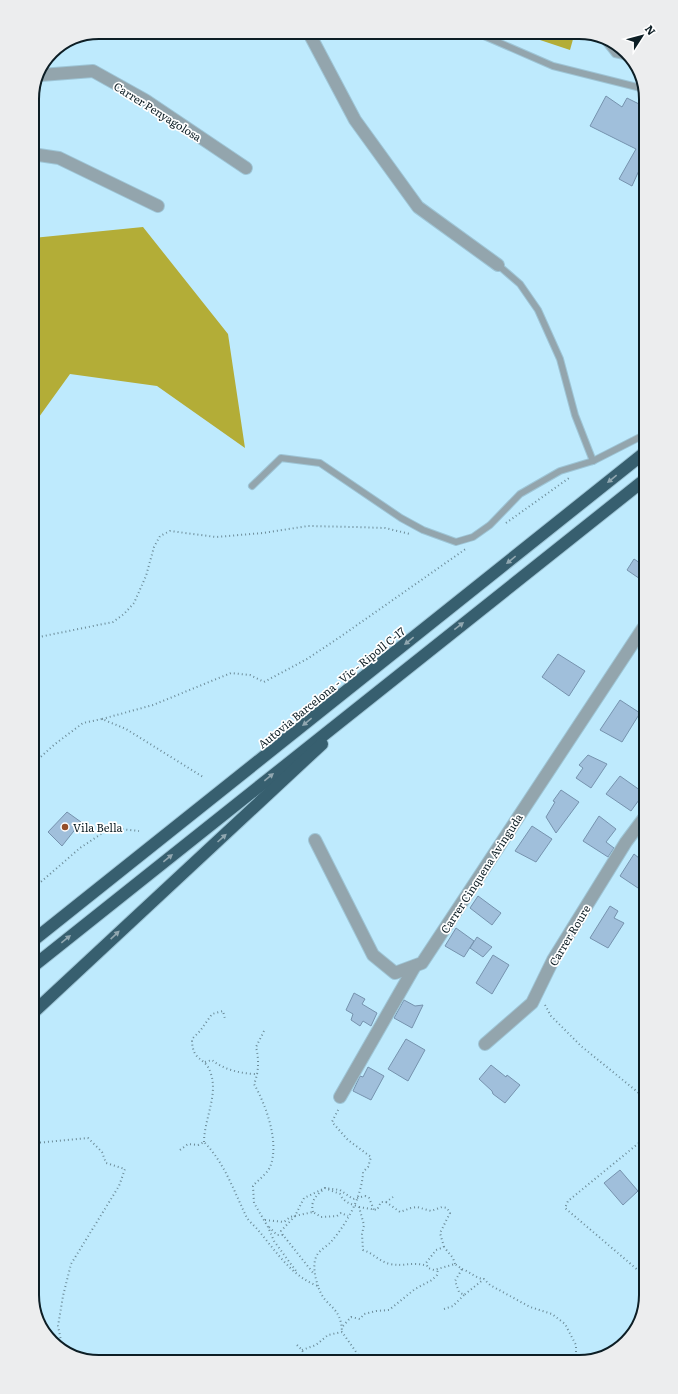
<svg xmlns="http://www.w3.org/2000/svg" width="678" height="1394" viewBox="0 0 678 1394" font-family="Literata,serif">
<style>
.forest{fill:#b3ad37}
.building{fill:#a0bfdb;stroke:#7693ae}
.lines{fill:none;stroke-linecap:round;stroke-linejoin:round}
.lane-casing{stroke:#9ec5d6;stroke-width:8}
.street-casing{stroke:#9ec5d6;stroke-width:14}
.highway-casing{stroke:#9ec5d6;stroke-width:14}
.path{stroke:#6c8c99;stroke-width:2;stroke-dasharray:1 3;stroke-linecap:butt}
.lane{stroke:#93a5ad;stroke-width:6}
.street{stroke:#93a5ad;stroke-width:12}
.highway{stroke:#375f6f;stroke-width:12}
.oneway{fill:#91a7b0}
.poi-dot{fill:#954e29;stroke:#fff;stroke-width:1.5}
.labels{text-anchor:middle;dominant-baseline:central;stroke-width:3.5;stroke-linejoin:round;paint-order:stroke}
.street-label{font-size:11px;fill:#0d1e25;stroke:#fff}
.poi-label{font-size:11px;fill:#0d1e25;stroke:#fff;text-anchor:start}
.rim{fill:none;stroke:#0d1e25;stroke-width:2}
</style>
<rect width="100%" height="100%" fill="#beeafd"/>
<g class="forest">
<polygon points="575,32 570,50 519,33"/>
<polygon points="143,227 228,334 245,448 157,386 70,374 39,417 33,413 33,238"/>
</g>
<g class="building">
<polygon points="606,96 622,107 627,98 641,105 641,166 632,186 619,179 636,149 590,126"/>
<polygon points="634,559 643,565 643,581 627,570"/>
<polygon points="558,654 585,671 569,696 542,677"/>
<polygon points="620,700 640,713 622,742 600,730"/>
<polygon points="588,755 607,764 591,788 576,778 583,768 579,765"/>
<polygon points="620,776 644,793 631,811 606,794"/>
<polygon points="561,790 579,802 556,833 546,817 555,802 553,801"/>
<polygon points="67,812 81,822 62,846 48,832"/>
<polygon points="599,816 616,829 606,842 614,848 608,857 583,841"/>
<polygon points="532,826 552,839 536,862 515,851"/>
<polygon points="634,854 644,862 644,878 638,888 620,876"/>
<polygon points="478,896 501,913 492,925 470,908"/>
<polygon points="610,906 618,911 614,918 624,923 608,948 590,938"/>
<polygon points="456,928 474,941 464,957 445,946"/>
<polygon points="477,937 492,947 483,957 470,948"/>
<polygon points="493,955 509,965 492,994 476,983"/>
<polygon points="354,993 365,999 362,1004 377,1013 371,1026 363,1021 360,1026 351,1020 353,1014 346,1010"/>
<polygon points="404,1000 415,1006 423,1005 412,1028 394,1018"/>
<polygon points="406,1039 425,1050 408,1081 388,1069"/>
<polygon points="491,1065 506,1077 507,1075 520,1085 505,1103 493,1094 492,1091 479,1079"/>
<polygon points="368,1067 384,1076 371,1100 353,1091 360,1076 363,1077"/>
<polygon points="620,1170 638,1191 623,1205 604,1183"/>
</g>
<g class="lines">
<g class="lane-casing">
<g id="lane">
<polyline points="477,33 553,66 641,88"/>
<polyline points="604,40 615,54 628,57"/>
<polyline points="498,265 520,284 538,310 560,359 575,415 593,461 642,436"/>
<polyline points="252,486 281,458 320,463 401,518 423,530 456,542 473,537 490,525 520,494 560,471 593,461"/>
</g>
</g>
<g class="street-casing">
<g id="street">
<polyline points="310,35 355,120 418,207 498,265"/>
<polyline points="41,75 93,71 145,100 246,168"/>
<polyline points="32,154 59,158 158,206"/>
<polyline points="315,840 373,955 395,973 422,963 643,628"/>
<polyline points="485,1044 532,1003 553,960 626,842 644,818"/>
<polyline points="340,1097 415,966"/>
</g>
</g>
<g class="highway-casing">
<g id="highway">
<polyline points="35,939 643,454"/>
<polyline points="36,964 643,481"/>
<polyline points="36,1010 322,744"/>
</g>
</g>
<g class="path">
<polyline points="506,523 569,478"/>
<polyline points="34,638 113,622 124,614 134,603 146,576 154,547 160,536 170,531 216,537 263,533 308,526 354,527 385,528 410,534"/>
<polyline points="102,719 153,705 231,673 250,675 264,682 307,659 340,637 467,548"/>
<polyline points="35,762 55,744 83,723 102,719 126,729 203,777"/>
<polyline points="35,887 80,848 110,828 139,831"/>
<polyline points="545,1005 551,1016 581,1046 645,1098"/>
<path d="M264,1031L256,1047C259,1059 259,1072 254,1084C266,1105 280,1143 270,1167C267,1174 258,1180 253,1186L254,1203L268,1227L274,1241L296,1271"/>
<path d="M205,1062L212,1060C224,1070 242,1074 258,1074"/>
<polyline points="645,1138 568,1201 565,1208 646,1277"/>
<path d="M204,1142C204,1120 218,1096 211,1074C206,1056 192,1063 192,1039L200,1031L212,1014L223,1011L225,1019"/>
<polyline points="36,1143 88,1138 102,1152 106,1163 125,1169 119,1186 71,1264 63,1296 58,1326 63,1350"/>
<path d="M180,1150L188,1144L198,1145L204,1142C224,1162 234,1191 246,1216C248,1221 254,1225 258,1230C275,1250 292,1277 318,1286C325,1309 341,1304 342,1332"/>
<polyline points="386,1202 400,1212 411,1208 417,1207 431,1211 442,1207 447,1208 450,1213 440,1233 444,1247"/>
<polyline points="359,1207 377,1210 381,1202 386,1202 393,1197"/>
<path d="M313,1212C310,1200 317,1195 325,1188L340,1190L353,1199L365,1196L369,1198L374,1210"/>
<polyline points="265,1220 284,1222 290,1217 313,1212 321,1217 337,1216 341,1213 348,1216"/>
<polyline points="269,1227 277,1235 283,1235 314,1274"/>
<path d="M283,1235L281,1231L295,1216L304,1198L325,1188L340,1194C343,1202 351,1204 359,1207L364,1225L362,1234L363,1250C373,1253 380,1262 390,1264C404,1267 413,1261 427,1266"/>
<polyline points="455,1264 453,1258 444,1247 436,1250 426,1263 428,1268 434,1270 455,1264 462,1269 455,1281 459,1292 464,1295 484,1279 490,1285 530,1307 552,1314 565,1324 576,1345 576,1357"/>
<path d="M462,1269C470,1272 476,1278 483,1279"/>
<path d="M318,1286C315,1277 312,1264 317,1255C320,1250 327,1246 331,1242C347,1223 362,1197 363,1172L368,1167L371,1157L348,1140L332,1122L339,1108"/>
<polyline points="444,1309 453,1306 464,1295"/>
<polyline points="343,1326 351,1317 360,1319 364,1314 376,1311 389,1310 415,1289 432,1280 437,1275 438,1268"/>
<polyline points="297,1345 302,1350 307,1360"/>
<polyline points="302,1350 316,1345 328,1335 342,1332 361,1359"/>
</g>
<use href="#lane" class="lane"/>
<use href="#street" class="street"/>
<use href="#highway" class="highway"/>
</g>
<defs><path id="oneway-solid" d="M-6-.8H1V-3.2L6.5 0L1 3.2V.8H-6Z"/></defs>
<g class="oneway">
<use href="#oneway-solid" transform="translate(612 479) rotate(141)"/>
<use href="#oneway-solid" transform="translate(511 560) rotate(141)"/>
<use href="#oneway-solid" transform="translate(459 626) rotate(-38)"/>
<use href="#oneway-solid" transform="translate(409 641) rotate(141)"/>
<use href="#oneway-solid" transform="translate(307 722) rotate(141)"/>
<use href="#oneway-solid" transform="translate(269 777) rotate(-39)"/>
<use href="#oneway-solid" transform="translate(222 838) rotate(-42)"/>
<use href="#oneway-solid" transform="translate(168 858) rotate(-39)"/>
<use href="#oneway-solid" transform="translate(115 935) rotate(-43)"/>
<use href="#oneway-solid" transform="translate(66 939) rotate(-39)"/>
</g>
<circle class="poi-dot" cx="65" cy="827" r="4"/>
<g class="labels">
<g class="street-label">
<text transform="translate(158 111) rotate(32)">Carrer Penyagolosa</text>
<text transform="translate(331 687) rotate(-39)">Autovia Barcelona - Vic - Ripoll C-17</text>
<text transform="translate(481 873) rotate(-57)">Carrer Cinquena Avinguda</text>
<text transform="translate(569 935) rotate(-59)">Carrer Roure</text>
</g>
<g class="poi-label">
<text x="73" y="827">Vila Bella</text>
</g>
</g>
<path d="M0 0H678V1394H0ZM99 39H579A60 60 0 0 1 639 99V1295A60 60 0 0 1 579 1355H99A60 60 0 0 1 39 1295V99A60 60 0 0 1 99 39Z" fill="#ecedee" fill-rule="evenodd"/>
<path class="rim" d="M99 39H579A60 60 0 0 1 639 99V1295A60 60 0 0 1 579 1355H99A60 60 0 0 1 39 1295V99A60 60 0 0 1 99 39Z"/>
<g transform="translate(642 36) rotate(54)" stroke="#ffffff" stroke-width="3" paint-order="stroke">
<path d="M0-3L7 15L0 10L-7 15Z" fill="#0d1e25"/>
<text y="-6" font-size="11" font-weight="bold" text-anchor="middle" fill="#0d1e25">N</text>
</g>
</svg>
